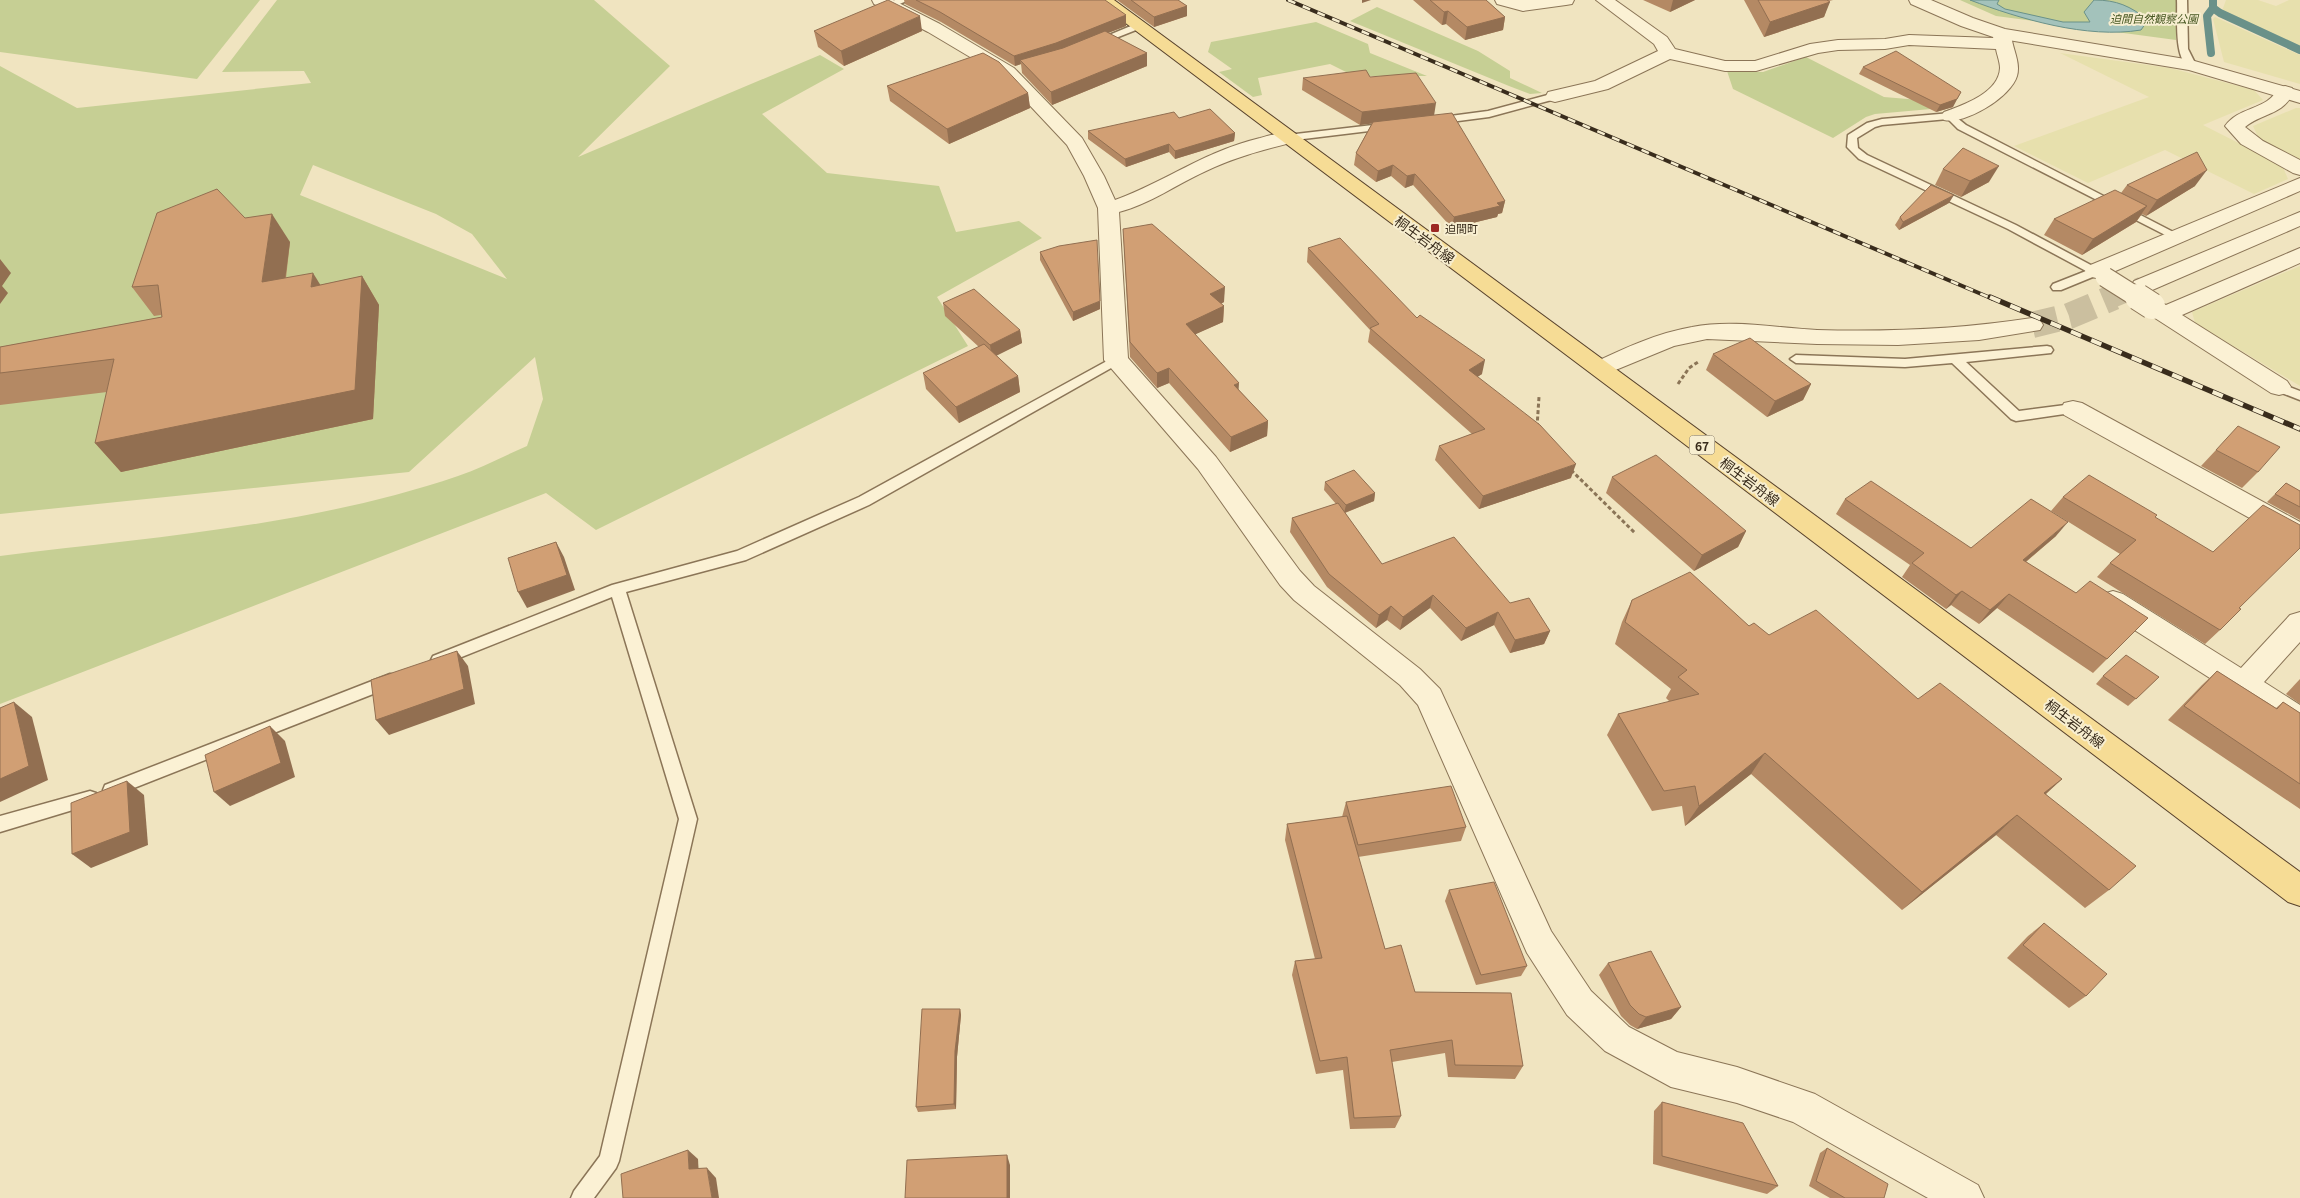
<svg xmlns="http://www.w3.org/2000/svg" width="2300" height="1198" viewBox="0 0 2300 1198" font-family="Georgia,'Noto Sans JP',serif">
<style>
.farmland{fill:#e7e0ad}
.green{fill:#c6cf94;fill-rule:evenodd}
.water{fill:#a3c2bb;stroke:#6a9189}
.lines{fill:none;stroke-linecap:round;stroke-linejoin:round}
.stream{stroke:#6a9189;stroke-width:8}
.tertiary-tunnel-far1{stroke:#cbbf9f;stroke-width:19;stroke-dasharray:19 10;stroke-linecap:butt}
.tertiary-tunnel{stroke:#cbbf9f;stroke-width:26;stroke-dasharray:26 12;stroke-linecap:butt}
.service-casing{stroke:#8b7557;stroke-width:3}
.minor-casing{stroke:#8b7557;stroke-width:2}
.tertiary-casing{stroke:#8b7557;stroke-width:2}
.primary-casing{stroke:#58422c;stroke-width:2}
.path{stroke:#8b7557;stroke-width:3;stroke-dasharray:4 2.5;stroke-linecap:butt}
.service{fill:#fbf1d4;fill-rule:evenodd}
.minor{fill:#fbf1d4;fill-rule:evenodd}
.tertiary{fill:#fbf1d4;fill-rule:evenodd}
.primary{fill:#f6dc95;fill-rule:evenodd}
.rail-far1-casing{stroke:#392c1c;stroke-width:4}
.rail-casing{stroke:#392c1c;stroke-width:5.5}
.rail-far1{stroke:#f7eed0;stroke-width:2.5;stroke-dasharray:8;stroke-linecap:butt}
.rail{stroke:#f7eed0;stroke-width:4;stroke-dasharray:11;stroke-linecap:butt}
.minor-bridge-far1-casing{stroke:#8b7557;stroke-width:21;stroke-linecap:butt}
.minor-bridge-casing{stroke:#8b7557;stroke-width:28;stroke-linecap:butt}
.minor-bridge-far1{stroke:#fbf1d4;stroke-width:19}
.minor-bridge{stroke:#fbf1d4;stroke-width:26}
.wall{fill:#b48964}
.shaded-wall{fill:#926f51}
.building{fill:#d19f74;stroke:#926f51}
.poi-dot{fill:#9d2823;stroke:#f7eed0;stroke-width:2}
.labels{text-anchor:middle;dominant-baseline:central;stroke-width:4;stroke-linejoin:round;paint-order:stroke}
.far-park-label{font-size:11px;font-style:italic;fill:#475722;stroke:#f7eed0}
.far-poi-label{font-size:11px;fill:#392c1c;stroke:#f7eed0;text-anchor:start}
.shield{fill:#f7eed0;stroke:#726652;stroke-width:1}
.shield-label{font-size:12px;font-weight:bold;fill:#392c1c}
.street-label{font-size:14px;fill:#392c1c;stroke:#f7eed0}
</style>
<rect width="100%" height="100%" fill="#f0e4c0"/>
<g class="farmland">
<polygon points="2226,0 2258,0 2276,6 2289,0 2300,0 2300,46 2222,11"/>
<polygon points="2215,17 2300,55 2300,84 2224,62 2213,19"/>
<polygon points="2060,53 2170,68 2254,90 2263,100 2203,125 2282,165 2288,179 2254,194 2165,150 2088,183 2014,146 2149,97"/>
<polygon points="2296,108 2300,108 2300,160 2259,139 2253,126"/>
<polygon points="2300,266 2300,386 2195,323 2192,312"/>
</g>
<g class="green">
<polygon points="0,0 260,0 197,79 0,52"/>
<path d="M277,0H594L670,66L578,157L820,55L844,69L762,114L827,173L939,186L956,232L1019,221L1042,238L937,297L968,346L596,530L546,493L0,704V556C153,537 311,526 458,476C481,468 504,456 527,446L543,399L535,357L409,472L0,514V66L77,108L311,83L304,71L222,72ZM313,165L436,214L472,234L507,279L300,195Z"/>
<polygon points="1960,0 2176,0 2176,40 1996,16"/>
<polygon points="1377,7 1478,51 1510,71 1510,78 1542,93 1530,94 1509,86 1350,21"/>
<polygon points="1316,22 1368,44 1370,53 1427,76 1354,76 1330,64 1258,78 1262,95 1253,97 1219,72 1232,69 1208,52 1211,42"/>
<polygon points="1806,57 1884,97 1920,100 1931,109 1875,114 1866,117 1833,138 1733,89 1727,71 1763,72"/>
</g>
<path class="water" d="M1970,0H1999L1997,4L2005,9L2063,22H2090L2084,12L2094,0C2117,0 2130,6 2148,20L2141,30C2087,39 2020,19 1970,0Z"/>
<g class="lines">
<g class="stream">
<polyline points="2213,0 2213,8 2220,13 2300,50"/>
<polyline points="2211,53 2207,16 2213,8"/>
</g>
<polyline class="tertiary-tunnel-far1" points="2111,299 2142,286"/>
<polyline class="tertiary-tunnel" points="2032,325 2069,316 2114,297"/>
<g class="service-casing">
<g id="service">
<polygon points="895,0 909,0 890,8 885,5"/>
<path d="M2177,0H2187L2188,49L2196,65L2191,68C2173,62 2178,16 2177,0Z"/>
<polygon points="1138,23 1141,24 1141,28 1098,45 1095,46 1090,43"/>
<polygon points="1555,93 1560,96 1559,98 1489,117 1435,124 1430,121 1435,118 1488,111"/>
<polygon points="1951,113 1966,125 2183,237 2181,239 2173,239 1958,129 1948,119 1882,125 1875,127 1857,138 1858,148 1867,155 2016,225 2102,271 2100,274 2061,290 2053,290 2051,287 2053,284 2086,271 2008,229 1859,159 1847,147 1848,135 1867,123 1882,119"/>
<polygon points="1390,123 1394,124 1394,128 1287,141 1282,138 1287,135"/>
<polygon points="2047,346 2051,347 2053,350 2051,353 1966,362 2019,411 2073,404 2078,406 2080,409 2078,412 2016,421 2011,419 1952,363 1905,367 1796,363 1790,359 1796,355 1905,359"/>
<polygon points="1116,356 1122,360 1120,363 869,505 746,560 626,592 697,819 619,1161 616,1168 594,1198 571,1198 574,1191 600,1156 679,819 612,597 439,666 433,664 431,660 433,656 612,585 737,551 859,497"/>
<polygon points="2279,383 2300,391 2300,400 2274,390 2273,387"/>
<polygon points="390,674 396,675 398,680 396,685 111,797 105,795 103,790 105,785"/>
<polygon points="90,791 96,793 98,798 96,803 0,832 0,816"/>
</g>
</g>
<g class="minor-casing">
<g id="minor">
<path d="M872,0H893L940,24L1014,68L1082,138L1104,176L1115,200C1165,182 1205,151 1260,138C1271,135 1283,131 1294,134L1297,138L1294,142C1263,150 1235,157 1206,171C1177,184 1150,204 1119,212L1128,358L1216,457L1300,571L1314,586L1420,669L1440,689L1551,931L1591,991L1629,1027L1677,1052L1737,1067L1815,1094L1978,1185L1984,1198H1928L1793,1122L1737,1103L1671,1087L1605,1051L1567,1015L1527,953L1418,705L1400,685L1294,600L1280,585L1198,469L1104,360L1098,208L1084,176L1067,145L1002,76L928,32L874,4Z"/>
<polygon points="1495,0 1574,0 1572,4 1566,5 1523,11 1497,4"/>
<path d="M1596,0H1615L1667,37L1675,49L1725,61H1755L1810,44L1838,40L1885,39L1909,35L1993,38L1996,30H2008L2011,34C2012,48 2021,62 2017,76C2011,97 1965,125 1944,120L1941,116L1944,112C1963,105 1999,93 2000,68C2000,62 1997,55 1996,49L1909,45L1885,49L1838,50L1818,53L1756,71H1725L1670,59L1608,89L1555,102L1548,100L1546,96L1548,92L1595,81L1658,51L1654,44Z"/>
<path d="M2285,86L2292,88L2294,92C2282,116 2264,112 2245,127L2263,141L2300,160V175L2293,173L2241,144L2225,126C2236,111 2253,110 2267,101C2275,96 2276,89 2285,86Z"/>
<polygon points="2300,178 2300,191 2104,276 2096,278 2088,276 2085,271 2088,266"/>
<polygon points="2300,248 2300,263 2182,315 2287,381 2291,387 2287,393 2279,395 2271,393 2144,311 2141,306 2144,301 2152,299 2166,305"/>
<polygon points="2073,401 2082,403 2300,522 2300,544 2291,541 2064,415 2061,409 2064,403"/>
<polygon points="2113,591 2123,594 2241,668 2290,615 2300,612 2300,642 2264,682 2300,705 2300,732 2290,729 2103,610 2099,602 2103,594"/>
</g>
</g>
<g class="tertiary-casing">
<g id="tertiary">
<polygon points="1909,0 1931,0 1973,18 2005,29 2191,60 2300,91 2300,103 2189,70 1996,38 1961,26 1911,4"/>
<polygon points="2300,212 2300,226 2150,291 2142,293 2134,291 2131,286 2134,281"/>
<path d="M2032,318L2040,320L2043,325L2040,330L1979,340L1898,345L1817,344L1707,339L1674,346L1601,376L1593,373L1589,368L1593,363C1625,348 1657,333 1692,327C1733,319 1776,328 1817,330C1889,332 1961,329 2032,318Z"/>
</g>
</g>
<g class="primary-casing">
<polygon id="primary" points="1095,0 1114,0 2300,872 2300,906 2288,902 1637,408"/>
</g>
<g class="path">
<polyline points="1678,384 1689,368 1698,362"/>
<polyline points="1537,427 1539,397"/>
<polyline points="1571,470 1635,533"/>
</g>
<use href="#service" class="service"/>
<use href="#minor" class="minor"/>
<use href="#tertiary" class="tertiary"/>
<use href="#primary" class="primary"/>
<g class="rail-far1-casing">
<polyline id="rail-far1" points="1288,0 1993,299"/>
</g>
<g class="rail-casing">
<polyline id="rail" points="1990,297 2300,429"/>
</g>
<use href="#rail-far1" class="rail-far1"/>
<use href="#rail" class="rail"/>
<g class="minor-bridge-far1-casing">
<polyline id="minor-bridge-far1" points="2105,277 2140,299"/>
</g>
<g class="minor-bridge-casing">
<polyline id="minor-bridge" points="2138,297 2152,306"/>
</g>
<use href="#minor-bridge-far1" class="minor-bridge-far1"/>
<use href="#minor-bridge" class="minor-bridge"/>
</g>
<g class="wall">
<polygon points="904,0 1105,0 1126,26 1108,33 1147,53 1147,66 1052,105 1022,73 1021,64 1015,66 941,22 905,4"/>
<polygon points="1117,0 1178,0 1187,6 1187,16 1154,27"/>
<polygon points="1413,0 1486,0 1505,17 1503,30 1465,40 1446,24 1442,25"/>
<polygon points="1643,0 1695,0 1670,12"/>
<polygon points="1744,0 1833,0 1829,1 1824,17 1764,37"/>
<polygon points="814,31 922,31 844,66 818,47"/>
<polygon points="1863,67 1953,107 1936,112 1859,74"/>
<polygon points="1370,77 1434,115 1505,201 1502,213 1498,214 1497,217 1452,228 1413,185 1405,188 1391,176 1376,182 1354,165 1356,153 1372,123 1360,125 1302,90 1303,78"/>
<polygon points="887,86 1028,93 1030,108 949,144 890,101"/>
<polygon points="1179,118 1235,133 1234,141 1175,159 1169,152 1126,167 1088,139 1088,131"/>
<polygon points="1943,169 1989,182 1961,197 1935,185"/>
<polygon points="2127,185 2195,186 2146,216 2142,214 2136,222 2082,255 2044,235 2054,219 2121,193"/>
<polygon points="1949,203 1899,230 1895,225 1900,217"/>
<polygon points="245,218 290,242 286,278 320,285 362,276 379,305 373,419 121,472 95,443 107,392 0,405 0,347 162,317 161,315 154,316 132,287"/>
<polygon points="1123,229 1224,302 1221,304 1224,306 1223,322 1195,334 1239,390 1268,421 1267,436 1230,452 1169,383 1157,388 1130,357"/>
<polygon points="1308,248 1417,318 1482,374 1477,377 1571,478 1479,509 1435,460 1439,446 1472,434 1368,342 1370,330 1307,262"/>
<polygon points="1040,252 1100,309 1073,321 1040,260"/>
<polygon points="943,303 1020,330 1022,343 996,355 1018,376 1020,392 959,423 926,389 923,373 979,347 945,316"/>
<polygon points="1713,354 1811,384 1803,400 1767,417 1706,370"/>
<polygon points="2216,450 2258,472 2242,488 2201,466"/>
<polygon points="1612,477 1746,531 1738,547 1694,571 1606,493"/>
<polygon points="1325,482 1375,493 1374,501 1345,513 1382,564 1510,603 1550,631 1544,644 1510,653 1494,625 1461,641 1430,608 1400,630 1387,620 1376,628 1327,587 1290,532 1292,518 1336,504 1324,490"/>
<polygon points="2286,483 2300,491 2300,520 2267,502"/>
<polygon points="2063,497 2155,518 2239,608 2220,630 2205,644 2097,577 2110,563 2120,554 2051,511"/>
<polygon points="1845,499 1971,548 2056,536 2026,562 2076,593 2148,618 2093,673 1997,608 1979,624 1951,605 1946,609 1902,577 1910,565 1836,514"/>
<polygon points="1632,600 1749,626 1918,699 2062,779 2046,794 2109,890 2085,908 1996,835 1902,910 1751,774 1685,826 1682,806 1652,811 1607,735 1618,714 1670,702 1666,698 1671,689 1615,644 1622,622"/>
<polygon points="2217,671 2276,708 2283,702 2300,713 2300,809 2168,720 2202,685"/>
<polygon points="2103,676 2159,677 2128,706 2096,684"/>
<polygon points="2300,679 2300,704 2286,694"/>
<polygon points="1346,802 1466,827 1461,841 1358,857 1385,949 1415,992 1523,1066 1515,1079 1448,1077 1445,1053 1392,1062 1401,1116 1395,1128 1350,1129 1343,1070 1316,1074 1292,975 1295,961 1315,959 1285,840 1287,824 1342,817"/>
<polygon points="1449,890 1527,966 1521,976 1476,985 1445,901"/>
<polygon points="2044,923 2086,996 2069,1008 2007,958 2028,936"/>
<polygon points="1608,963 1681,1007 1671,1019 1637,1029 1630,1025 1621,1016 1599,975"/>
<polygon points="960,1009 961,1015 957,1057 956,1109 918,1112 916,1107"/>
<polygon points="1662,1102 1778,1186 1767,1194 1653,1164 1654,1111"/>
<polygon points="1827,1148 1884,1198 1830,1198 1809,1186 1820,1153"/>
</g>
<g class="shaded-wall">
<polygon points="1362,0 1371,0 1362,3"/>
<polygon points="1673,0 1695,0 1670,12"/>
<polygon points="1830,2 1824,17 1764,37 1770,22"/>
<polygon points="1187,6 1187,16 1154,27 1154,17"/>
<polygon points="1448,11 1446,24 1442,25 1444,12"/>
<polygon points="1126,15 1126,26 1056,53 1020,60 1021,64 1015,66 1014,56"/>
<polygon points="920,16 922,31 844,66 841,51"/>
<polygon points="1505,17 1503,30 1465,40 1467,27"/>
<polygon points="1147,53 1147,66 1052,105 1051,92"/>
<polygon points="1961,92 1953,107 1936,112 1940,105"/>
<polygon points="1028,93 1030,108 949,144 947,129"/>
<polygon points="1436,103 1434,116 1360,125 1362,112"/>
<polygon points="1235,133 1234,141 1175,159 1175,151"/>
<polygon points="1169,144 1169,152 1126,167 1125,159"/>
<polygon points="1393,165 1391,176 1376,182 1378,171"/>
<polygon points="1999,166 1989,182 1961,197 1970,181"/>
<polygon points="2207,170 2195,186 2146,216 2157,200"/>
<polygon points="1415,174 1413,185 1405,188 1407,176"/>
<polygon points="1954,195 1949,203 1899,230 1903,222"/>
<polygon points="1505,201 1502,213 1498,214 1497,217 1452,228 1454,217"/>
<polygon points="2147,206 2136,222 2082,255 2093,239"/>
<polygon points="272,214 290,242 281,311 262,282"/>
<polygon points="0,259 11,273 2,286 8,293 0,304"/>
<polygon points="313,273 331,302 311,287"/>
<polygon points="362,276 379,305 373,419 121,472 95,443"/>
<polygon points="1225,287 1224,302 1209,309 1210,294"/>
<polygon points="1100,301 1100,309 1073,321 1073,312"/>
<polygon points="1224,306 1223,322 1185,339 1186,324"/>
<polygon points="1020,330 1022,343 992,358 990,345"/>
<polygon points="1485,360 1482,374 1466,384 1469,370"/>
<polygon points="1169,368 1169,383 1157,388 1157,373"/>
<polygon points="1018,376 1020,392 959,423 956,407"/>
<polygon points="1239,383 1238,398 1234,385"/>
<polygon points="1811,384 1803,400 1767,417 1775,401"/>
<polygon points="1268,421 1267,436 1230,452 1231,437"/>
<polygon points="1576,464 1571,478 1479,509 1483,496"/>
<polygon points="1375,493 1374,501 1344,513 1346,505"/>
<polygon points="2068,522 2056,536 2011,574 2023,560"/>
<polygon points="1746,531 1738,547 1694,571 1702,555"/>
<polygon points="556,542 564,557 575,590 527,608 518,592"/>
<polygon points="1962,591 1951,605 1946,609 1956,595"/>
<polygon points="2009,594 1997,608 1979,624 1990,610"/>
<polygon points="1433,595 1430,608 1400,630 1403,617"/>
<polygon points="1391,606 1387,620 1376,628 1379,615"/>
<polygon points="1498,612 1494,625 1461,641 1466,628"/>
<polygon points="1550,631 1544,644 1510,653 1515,640"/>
<polygon points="457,651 468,666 475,704 389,735 376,720"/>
<polygon points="14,702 32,717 48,780 0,802 0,779"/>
<polygon points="270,726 285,741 295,777 230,806 214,792"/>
<polygon points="1765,753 1751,774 1685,826 1699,806"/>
<polygon points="2062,779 2040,799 2044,793"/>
<polygon points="127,781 144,795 148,845 91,868 72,854"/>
<polygon points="2017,815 1996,835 1902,910 1922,892"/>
<polygon points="1681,1007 1671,1019 1637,1029 1646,1017"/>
<polygon points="960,1009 961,1015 957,1057 956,1109 954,1104 955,1051"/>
<polygon points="688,1150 698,1159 699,1178 689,1169"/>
<polygon points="1007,1155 1010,1165 1010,1198 1007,1198"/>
<polygon points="707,1168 716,1178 719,1198 712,1198"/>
</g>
<g class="building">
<polygon points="888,0 920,16 841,51 814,31"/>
<polygon points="916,0 1105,0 1126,15 1056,43 1014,56 940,12"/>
<polygon points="1131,0 1178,0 1187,6 1154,17"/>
<polygon points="1430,0 1486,0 1505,17 1467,27 1448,11 1444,12"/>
<polygon points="1758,0 1827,0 1830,2 1770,22"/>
<polygon points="1105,31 1147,53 1051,92 1020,60 1063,48"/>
<polygon points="1896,51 1961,92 1957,99 1940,105 1863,67"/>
<polygon points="983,53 999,62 1028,93 947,129 887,86"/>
<polygon points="1366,70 1370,77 1416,73 1436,103 1362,112 1303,78"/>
<polygon points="1210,109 1235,133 1175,151 1169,144 1125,159 1088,131 1174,112 1179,118"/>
<polygon points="1452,113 1505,201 1497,203 1500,206 1454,217 1415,174 1407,176 1393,165 1378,171 1356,153 1373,122"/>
<polygon points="1963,148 1999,166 1970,181 1943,169"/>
<polygon points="2197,152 2207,170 2157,200 2127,185"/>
<polygon points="1931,185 1954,195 1903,222 1900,217"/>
<polygon points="217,189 245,218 272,214 262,282 313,273 311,287 362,276 355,390 95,443 114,359 0,373 0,347 162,317 158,285 132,287 157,213"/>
<polygon points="2115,190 2147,206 2093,239 2054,219"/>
<polygon points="1152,224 1225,287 1210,294 1224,306 1186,324 1239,383 1234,385 1268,421 1231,437 1169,368 1157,373 1130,342 1123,229"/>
<polygon points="1340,238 1417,318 1420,315 1485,360 1469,370 1540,425 1576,464 1483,496 1439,446 1485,429 1370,328 1379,324 1308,248"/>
<polygon points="1097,240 1100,301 1073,312 1040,252 1059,246"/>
<polygon points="974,289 1020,330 990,345 943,303"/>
<polygon points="1750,338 1811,384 1775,401 1713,354"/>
<polygon points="984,344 1018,376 956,407 923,373"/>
<polygon points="2238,426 2280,447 2258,472 2216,450"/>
<polygon points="1656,455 1746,531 1702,555 1612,477"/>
<polygon points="1354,470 1375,493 1346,505 1325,482"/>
<polygon points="2089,475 2157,515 2155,517 2213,552 2263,505 2300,525 2300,548 2239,608 2241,609 2220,630 2110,563 2136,540 2063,497"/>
<polygon points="1871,481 1971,548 2031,499 2068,522 2023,560 2076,593 2090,581 2148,618 2107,659 2009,594 1990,610 1962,591 1956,595 1912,563 1924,553 1845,499"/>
<polygon points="2286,483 2300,491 2300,507 2275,494"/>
<polygon points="1338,503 1382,564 1454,537 1510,603 1529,598 1550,631 1515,640 1498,612 1466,628 1433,595 1403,617 1391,606 1379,615 1329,574 1292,518"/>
<polygon points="556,542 567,575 518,592 508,558"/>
<polygon points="1690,572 1749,626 1754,623 1769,635 1816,610 1918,699 1940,683 2062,779 2044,793 2136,866 2109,890 2017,815 1922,892 1765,753 1699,806 1695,786 1664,791 1618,714 1699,694 1678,677 1687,670 1625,622 1632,600"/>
<polygon points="457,651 464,689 376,720 371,680"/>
<polygon points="2126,655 2159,677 2136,699 2103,676"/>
<polygon points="2217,671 2277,709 2283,702 2300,713 2300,784 2184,706"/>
<polygon points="14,702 29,766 0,779 0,708"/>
<polygon points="270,726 281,763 214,792 205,755"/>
<polygon points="127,781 130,832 72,854 71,803"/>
<polygon points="1451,786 1466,827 1358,845 1346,802"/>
<polygon points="1347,816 1385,949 1401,945 1415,992 1511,993 1523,1066 1455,1065 1452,1040 1390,1050 1401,1116 1354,1118 1347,1057 1320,1061 1295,961 1322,958 1287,824"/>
<polygon points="1494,882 1527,966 1481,975 1449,890"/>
<polygon points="2044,923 2107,974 2086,996 2023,945"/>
<polygon points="1651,951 1681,1007 1646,1017 1639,1014 1630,1005 1608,963"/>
<polygon points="922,1009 960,1009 955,1051 954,1104 916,1107"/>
<polygon points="1662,1102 1743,1123 1778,1186 1662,1156"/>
<polygon points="1827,1148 1888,1184 1884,1198 1845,1198 1816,1181"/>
<polygon points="688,1150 689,1169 707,1168 712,1198 623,1198 621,1174"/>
<polygon points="1007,1155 1007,1198 905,1198 907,1160"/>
</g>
<rect class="poi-dot" x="1430" y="223" width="10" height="10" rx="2.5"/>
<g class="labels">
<g class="far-park-label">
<text x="2154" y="18">迫間自然観察公園</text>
</g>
<g class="far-poi-label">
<text x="1445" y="228">迫間町</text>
</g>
<rect class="shield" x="1689.5" y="435.5" width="25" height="19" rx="4"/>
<g class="shield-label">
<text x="1702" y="445">67</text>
</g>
<g class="street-label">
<text transform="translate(1425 239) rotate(36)">桐生岩舟線</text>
<text transform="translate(1750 481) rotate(37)">桐生岩舟線</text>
<text transform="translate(2075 723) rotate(37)">桐生岩舟線</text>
</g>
</g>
</svg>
